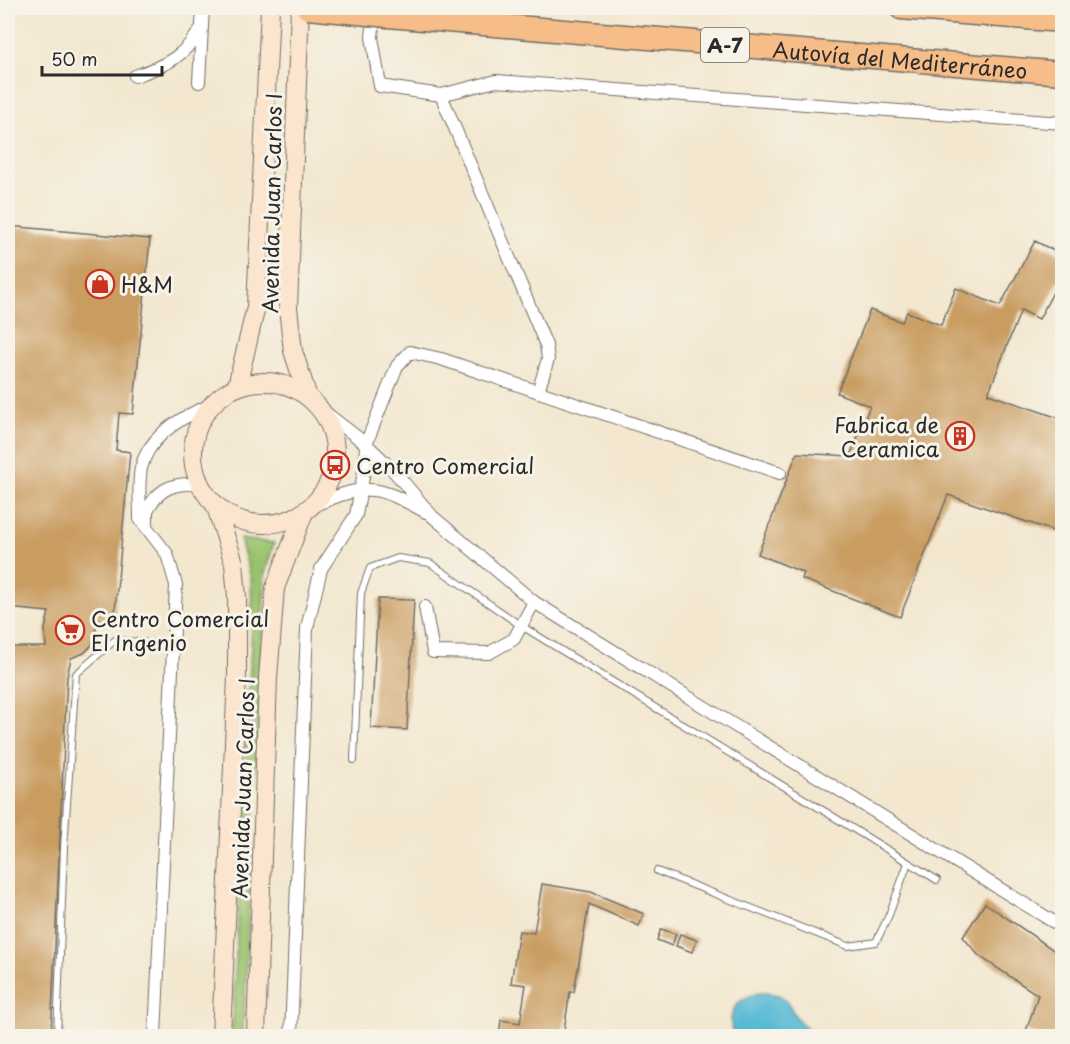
<svg xmlns="http://www.w3.org/2000/svg" width="1070" height="1044" viewBox="0 0 1070 1044" font-family="'Playpen Sans',sans-serif">
<style>
.green{fill:#9ac26d;stroke:#62764c;stroke-width:1.5}
.water{fill:#55b9d4;stroke:#407280;stroke-width:1.5}
.building{fill:#c99c61}
.lines{fill:none;stroke-linecap:round;stroke-linejoin:round}
.lane-casing{stroke:#716d64;stroke-width:8}
.street-casing{stroke:#716d64;stroke-width:14}
.secondary-casing{stroke:#716d64;stroke-width:20}
.highway-casing{stroke:#716d64;stroke-width:25}
.lane{stroke:#fff;stroke-width:6}
.street{stroke:#fff;stroke-width:12}
.secondary{stroke:#fce5cf;stroke-width:18}
.highway{stroke:#f7bd88;stroke-width:22}
.highway-bridge-casing{stroke:#716d64;stroke-width:25;stroke-linecap:butt}
.highway-bridge{stroke:#f7bd88;stroke-width:22}
.labels{text-anchor:middle;dominant-baseline:central;stroke-width:6;stroke-linejoin:round;paint-order:stroke}
.shield{fill:#f7f3e8;stroke:#686764;stroke-width:1.5}
.shield-label{font-size:20px;font-weight:bold;fill:#2b2b2b}
.street-label{font-size:21px;fill:#2b2b2b;stroke:#f7f3e8}
.poi-label{font-size:21px;fill:#2b2b2b;stroke:#f7f3e8;text-anchor:start}
</style>
<rect width="100%" height="100%" fill="#f7f3e8"/>
<filter id="ink" filterUnits="userSpaceOnUse"><feTurbulence type="fractalNoise" baseFrequency=".0167" numOctaves="2"/><feDisplacementMap in="SourceGraphic" scale="12" xChannelSelector="R" yChannelSelector="G"/><feConvolveMatrix kernelMatrix="1 2 1 2 8 2 1 2 1" color-interpolation-filters="sRGB"/></filter>
<filter id="wash" filterUnits="userSpaceOnUse"><feTurbulence type="fractalNoise" baseFrequency=".008" numOctaves="4" result="noise"/><feDisplacementMap in="SourceGraphic" scale="24" xChannelSelector="R" yChannelSelector="G"/><feGaussianBlur stdDeviation="1.35" result="paint"/><feColorMatrix in="noise" values="0 0 0 0 0 0 0 0 0 0 0 0 0 0 0 0 0 1.4 0 .05"/><feComposite in="paint" operator="in"/></filter>
<g filter="url(#wash)">
<rect width="100%" height="100%" fill="#f3e7cf"/>
<polygon class="green" points="240,539 274,543 265,573 243,1036 232,1036 252,622 251,578"/>
<path class="water" d="M759,993C796,992 784,1009 804,1026C810,1032 820,1032 823,1036H733C727,1013 734,999 759,993Z"/>
<g id="blocks">
<g class="building">
<polygon points="8,226 150,239 133,414 119,413 116,450 130,452 114,621 98,620 92,645 84,653 71,658 67,677 51,1036 8,1036 8,647 46,647 45,629 49,612 8,608"/>
<polygon points="1035,241 1062,255 1062,275 1039,319 1021,310 988,394 1062,419 1062,534 948,495 900,617 802,579 804,573 758,554 797,453 850,456 870,406 837,393 870,310 902,322 907,312 941,325 956,288 1000,306"/>
<polygon points="378,599 414,600 407,730 371,728"/>
<polygon points="542,884 591,892 644,914 639,926 589,904 574,992 570,992 563,1036 499,1036 501,1020 520,1023 526,985 511,983 519,931 534,933"/>
<polygon points="985,903 1062,956 1062,1036 1037,1036 1026,1031 1038,995 979,956 963,937"/>
<polygon points="661,929 676,934 672,946 657,940"/>
<polygon points="680,934 697,940 692,952 676,946"/>
</g>
</g>
</g>
<g filter="url(#ink)">
<use href="#blocks" fill-opacity="0" stroke="#716d64" stroke-width="1.5"/>
<g class="lines">
<g class="lane-casing">
<g id="lane">
<polyline points="354,760 361,593 370,568 398,558 430,563 520,625 937,880"/>
<polyline points="657,871 848,946 876,942 889,915 908,863"/>
<polyline points="57,1036 64,847 76,674 115,640 173,645"/>
</g>
</g>
<g class="street-casing">
<g id="street">
<polyline points="375,10 372,37 380,86 441,95 546,345 548,359 538,392"/>
<path d="M135,76C167,65 184,57 202,27"/>
<polyline points="199,82 203,8"/>
<polyline points="441,95 496,81 1062,123"/>
<polyline points="780,473 441,359 410,352 397,366 366,444 393,470 432,516 534,602 1062,927"/>
<path d="M312,506C367,484 373,483 426,512"/>
<path d="M147,521V510C157,492 169,484 189,484"/>
<polyline points="425,607 433,652 489,653 514,639 534,602"/>
<path d="M155,1036L176,585L167,554L140,519C140,503 138,483 141,468C149,435 183,416 211,405"/>
<polyline points="291,1036 307,628 321,569 356,515 365,466 366,444 322,410"/>
</g>
</g>
<g class="secondary-casing">
<g id="secondary">
<polyline points="300,8 288,308 293,351 308,397"/>
<circle cx="264" cy="453" r="71"/>
<polyline points="237,386 256,307 270,8"/>
<polyline points="215,504 234,563 237,597 237,676 221,1036"/>
<polyline points="256,1036 268,678 275,588 304,512"/>
</g>
</g>
<g class="highway-casing">
<g id="highway">
<polyline points="901,8 1062,21"/>
<path id="s1" d="M388,16L1062,73"/>
</g>
</g>
<use href="#lane" class="lane"/>
<use href="#street" class="street"/>
<use href="#secondary" class="secondary"/>
<use href="#highway" class="highway"/>
<g class="highway-bridge-casing">
<polyline id="highway-bridge" points="308,8 388,16"/>
</g>
<use href="#highway-bridge" class="highway-bridge"/>
</g>
</g>
<defs>
<g id="shop-ring" transform="scale(1.5)"><circle r="9.5" fill="#f7f3e8" stroke="#c8321e" stroke-width="1.5"/><path d="M-5-2.5h2.3a2.7 3.5 0 0 1 5.4 0H5L5.5 6h-11ZM-1.5-2.5h3a1.5 2.3 0 0 0-3 0Z" fill="#c8321e"/></g>
<g id="building-ring" transform="scale(1.5)"><circle r="9.5" fill="#f7f3e8" stroke="#c8321e" stroke-width="1.5"/><path d="M-4-6H4V6H1V3H-1V6H-4ZM-2.5-4.3h1.7v1.8h-1.7ZM.8-4.3h1.7v1.8H.8ZM-2.5-1h1.7V.8h-1.7ZM.8-1h1.7V.8H.8Z" fill="#c8321e"/></g>
<g id="bus-ring" transform="scale(1.5)"><circle r="9.5" fill="#f7f3e8" stroke="#c8321e" stroke-width="1.5"/><path d="M-5-6H5V4H4V6H2V4H-2V6H-4V4H-5ZM-3.5-4V0h7V-4ZM-3.5 1.2v1.5H-2V1.2ZM2 1.2v1.5H3.5V1.2Z" fill="#c8321e"/></g>
<g id="supermarket-ring" transform="scale(1.5)"><circle r="9.5" fill="#f7f3e8" stroke="#c8321e" stroke-width="1.5"/><path d="M-6-5.5h2.5l.6 2H6L4.5 2H-2.5L-4.4-4H-6ZM-1.5 3.2a1.3 1.3 0 1 0 .1 0ZM3 3.2a1.3 1.3 0 1 0 .1 0Z" fill="#c8321e"/></g>
</defs>
<g fill-rule="evenodd">
<use href="#shop-ring" x="100" y="284"/>
<use href="#building-ring" x="960" y="436"/>
<use href="#bus-ring" x="335" y="465"/>
<use href="#supermarket-ring" x="70" y="630"/>
</g>
<g class="labels">
<rect class="shield" x="701" y="28" width="48" height="34" rx="4.5"/>
<g class="shield-label">
<text x="725" y="45">A-7</text>
</g>
<g class="street-label">
<text stroke="none"><textPath href="#s1" startOffset="514">Autovía del Mediterráneo</textPath></text>
<text transform="translate(271 203) rotate(-89)">Avenida Juan Carlos I</text>
<text transform="translate(242 788) rotate(-88)">Avenida Juan Carlos I</text>
</g>
<g class="poi-label">
<text x="121" y="284">H&amp;M</text>
<text x="939" y="424" text-anchor="end">Fabrica de<tspan x="939" dy="24">Ceramica</tspan></text>
<text x="356" y="465">Centro Comercial</text>
<text x="91" y="618">Centro Comercial<tspan x="91" dy="24">El Ingenio</tspan></text>
</g>
</g>
<rect width="1070" height="1044" fill="none" stroke="#f7f3e8" stroke-width="30"/>
<path d="M42 66v9h120v-9" fill="none" stroke="#2b2b2b" stroke-width="3"/>
<text x="51" y="66" font-size="18" fill="#2b2b2b" stroke="#f7f3e8" stroke-width="4.5" paint-order="stroke">50 m</text>
</svg>
